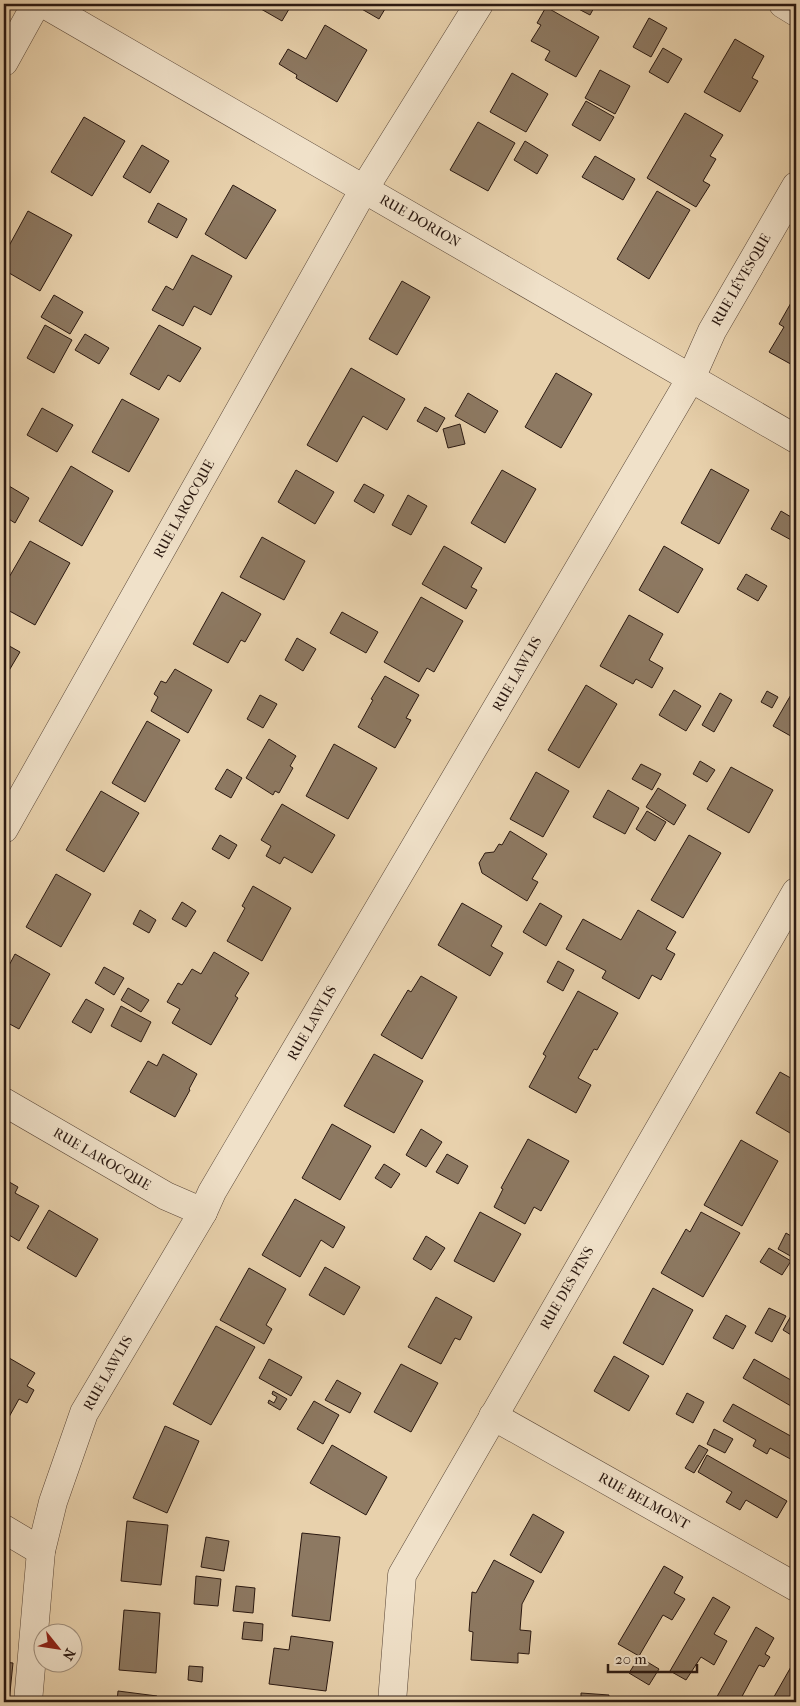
<svg xmlns="http://www.w3.org/2000/svg" width="800" height="1706" viewBox="0 0 800 1706" font-family="'IM FELL French Canon',serif">
<style>
.building{fill:#8d7962;stroke:#2b1911}
.lines{fill:none;stroke-linecap:round;stroke-linejoin:round}
.minor-casing{stroke:#5a4738;stroke-width:29}
.minor{stroke:#f0e1c9;stroke-width:28}
.labels{text-anchor:middle;dominant-baseline:central;stroke-width:5;stroke-linejoin:round;paint-order:stroke}
.street-label{font-size:14px;fill:#2b1911;stroke:#f0e1c9}
</style>
<rect width="100%" height="100%" fill="#e8d1ac"/>
<filter id="stains"><feTurbulence type="fractalNoise" baseFrequency=".004" numOctaves="4"/><feColorMatrix values="0 0 0 0 .2 0 0 0 0 .09 0 0 0 0 .02 0 0 0 .5 -.17"/></filter>
<radialGradient id="worn" r=".72"><stop offset=".6" stop-color="#630" stop-opacity="0"/><stop offset="1" stop-color="#630" stop-opacity=".3"/></radialGradient>
<g class="building">
<polygon points="264,4 292,4 282,21 261,9"/>
<polygon points="353,4 388,4 379,19"/>
<polygon points="569,4 596,4 590,15"/>
<polygon points="546,7 599,37 576,77 545,60 550,51 531,41 541,25 537,23"/>
<polygon points="649,18 667,28 651,57 633,47"/>
<polygon points="325,25 367,50 337,102 296,78 297,75 279,64 288,49 306,59"/>
<polygon points="735,39 764,56 752,78 758,81 740,112 704,92"/>
<polygon points="663,48 682,59 668,83 649,72"/>
<polygon points="600,70 630,86 615,114 585,98"/>
<polygon points="512,73 548,94 526,132 490,112"/>
<polygon points="586,101 614,117 600,141 572,125"/>
<polygon points="685,113 723,135 710,156 716,159 703,181 710,185 696,207 647,178"/>
<polygon points="84,117 125,141 92,196 51,172"/>
<polygon points="478,122 515,143 488,191 450,170"/>
<polygon points="525,141 548,155 537,174 514,160"/>
<polygon points="142,145 169,161 150,193 123,177"/>
<polygon points="595,156 635,179 623,200 582,177"/>
<polygon points="233,185 276,210 246,259 205,234"/>
<polygon points="657,191 690,210 649,279 617,259"/>
<polygon points="158,203 187,219 177,238 148,222"/>
<polygon points="28,211 72,235 40,291 4,270 4,255"/>
<polygon points="192,255 232,276 211,315 194,306 183,326 152,310 166,286 173,290"/>
<polygon points="402,281 430,297 397,355 369,339"/>
<polygon points="796,294 796,367 769,352 784,327 779,324"/>
<polygon points="54,295 83,312 70,334 41,317"/>
<polygon points="45,325 72,340 54,373 27,358"/>
<polygon points="159,325 201,348 180,382 168,375 159,390 130,374"/>
<polygon points="85,334 109,348 99,364 75,350"/>
<polygon points="351,368 405,399 387,430 363,416 337,462 307,445"/>
<polygon points="556,373 592,394 561,448 525,427"/>
<polygon points="468,393 498,411 485,433 455,416"/>
<polygon points="122,399 159,419 129,472 92,452"/>
<polygon points="425,407 445,418 437,432 417,421"/>
<polygon points="42,408 73,425 57,452 27,435"/>
<polygon points="460,424 465,444 448,448 443,429"/>
<polygon points="71,466 113,491 82,546 39,521"/>
<polygon points="711,469 749,490 719,544 681,523"/>
<polygon points="296,470 334,492 315,524 278,502"/>
<polygon points="502,470 536,489 505,543 471,523"/>
<polygon points="4,483 29,498 15,523 4,516"/>
<polygon points="364,484 384,495 374,513 354,501"/>
<polygon points="408,495 427,506 411,535 392,525"/>
<polygon points="781,511 796,520 796,536 793,541 771,529"/>
<polygon points="262,537 305,561 284,600 240,577"/>
<polygon points="30,541 70,563 35,625 4,608 4,577 8,579"/>
<polygon points="444,546 482,568 471,587 477,590 466,609 422,584"/>
<polygon points="664,546 703,569 678,613 639,590"/>
<polygon points="746,574 767,586 758,601 737,589"/>
<polygon points="222,592 261,614 245,642 241,640 228,663 193,644"/>
<polygon points="421,597 463,621 434,672 427,668 419,682 384,662"/>
<polygon points="342,612 378,632 366,653 330,633"/>
<polygon points="629,615 663,634 649,660 663,668 652,688 636,679 633,684 600,666"/>
<polygon points="297,638 316,649 303,671 285,660"/>
<polygon points="4,643 20,652 4,679"/>
<polygon points="175,669 212,690 188,733 151,711 158,697 154,694 161,681 166,683"/>
<polygon points="385,676 419,695 406,718 411,720 395,748 358,727 373,700 371,699"/>
<polygon points="586,685 617,704 579,768 548,750"/>
<polygon points="796,686 796,739 773,726"/>
<polygon points="674,690 701,706 686,731 659,715"/>
<polygon points="767,691 778,697 772,708 761,702"/>
<polygon points="720,693 732,700 714,732 702,725"/>
<polygon points="260,695 277,704 263,728 247,719"/>
<polygon points="147,721 180,740 145,802 112,783"/>
<polygon points="269,739 296,756 290,766 293,768 279,793 275,791 273,795 246,778"/>
<polygon points="334,744 377,768 348,819 306,796"/>
<polygon points="700,761 715,770 707,782 693,774"/>
<polygon points="641,764 661,774 652,790 632,779"/>
<polygon points="731,767 773,790 749,833 707,809"/>
<polygon points="227,769 242,778 231,798 215,789"/>
<polygon points="536,772 569,791 543,837 510,819"/>
<polygon points="658,788 686,805 674,825 646,807"/>
<polygon points="608,790 639,808 625,834 593,817"/>
<polygon points="101,791 139,813 104,872 66,850"/>
<polygon points="282,804 335,835 312,873 284,857 280,864 266,856 271,846 261,840"/>
<polygon points="647,811 666,822 655,841 636,829"/>
<polygon points="510,831 547,854 532,879 538,882 527,901 482,873 479,863 485,853 494,852 499,844 502,845"/>
<polygon points="220,835 237,845 229,859 212,849"/>
<polygon points="689,835 721,853 683,918 651,900"/>
<polygon points="56,874 91,894 61,947 26,927"/>
<polygon points="253,886 291,908 262,961 227,941 245,908 242,906"/>
<polygon points="182,902 196,911 186,927 172,919"/>
<polygon points="462,903 502,926 491,946 503,953 490,976 438,945"/>
<polygon points="540,903 562,916 546,946 523,932"/>
<polygon points="140,910 156,920 149,933 133,924"/>
<polygon points="638,910 676,932 666,949 675,954 661,980 652,975 639,999 602,978 606,971 566,949 583,919 621,940"/>
<polygon points="214,952 249,973 235,996 238,998 211,1045 172,1023 180,1009 167,1002 178,983 182,985 192,969 201,974"/>
<polygon points="15,954 50,974 19,1029 4,1021 4,975"/>
<polygon points="558,961 574,970 563,991 547,982"/>
<polygon points="104,967 124,978 114,995 95,983"/>
<polygon points="421,976 457,997 422,1059 381,1035 408,990 411,992"/>
<polygon points="128,988 149,1000 141,1012 121,1000"/>
<polygon points="578,991 618,1013 597,1050 594,1049 578,1078 591,1085 576,1113 529,1087 546,1056 543,1054"/>
<polygon points="86,999 104,1009 91,1033 72,1022"/>
<polygon points="121,1006 151,1022 141,1042 111,1026"/>
<polygon points="163,1054 197,1074 189,1089 190,1090 175,1117 130,1092 148,1061 157,1066"/>
<polygon points="374,1054 423,1081 394,1133 344,1106"/>
<polygon points="780,1072 796,1081 796,1123 790,1133 756,1113"/>
<polygon points="332,1124 371,1146 340,1200 302,1178"/>
<polygon points="421,1129 442,1142 426,1167 406,1155"/>
<polygon points="528,1139 569,1161 541,1211 534,1207 525,1224 494,1207 503,1189 501,1188"/>
<polygon points="741,1140 778,1161 742,1226 704,1205"/>
<polygon points="447,1154 468,1166 458,1184 436,1172"/>
<polygon points="384,1164 400,1174 391,1188 375,1178"/>
<polygon points="4,1179 18,1187 15,1193 39,1206 19,1241 4,1232"/>
<polygon points="295,1199 345,1227 333,1248 321,1240 300,1277 262,1255"/>
<polygon points="49,1210 98,1239 76,1277 27,1248"/>
<polygon points="480,1212 521,1234 494,1282 454,1261"/>
<polygon points="701,1212 740,1233 703,1297 661,1273 686,1229 690,1232"/>
<polygon points="786,1233 796,1239 796,1254 794,1258 778,1249"/>
<polygon points="426,1236 445,1248 431,1270 413,1259"/>
<polygon points="769,1248 791,1261 782,1275 760,1262"/>
<polygon points="325,1267 360,1287 344,1315 309,1295"/>
<polygon points="249,1268 286,1289 266,1325 272,1329 264,1344 220,1320"/>
<polygon points="653,1288 693,1310 663,1365 623,1343"/>
<polygon points="436,1297 472,1317 460,1340 455,1338 441,1364 408,1347"/>
<polygon points="769,1308 786,1316 772,1342 755,1333"/>
<polygon points="792,1314 796,1316 796,1338 783,1330"/>
<polygon points="726,1315 746,1326 733,1349 713,1338"/>
<polygon points="216,1326 255,1347 211,1425 173,1404"/>
<polygon points="4,1355 35,1373 27,1386 34,1390 27,1403 19,1399 4,1426"/>
<polygon points="614,1356 649,1376 629,1411 594,1391"/>
<polygon points="269,1359 302,1377 291,1396 259,1378"/>
<polygon points="754,1359 796,1383 796,1418 792,1415 796,1409 743,1378"/>
<polygon points="401,1364 438,1383 411,1432 374,1412"/>
<polygon points="337,1380 361,1393 350,1413 325,1400"/>
<polygon points="273,1391 287,1399 280,1410 268,1403 269,1400 274,1403 277,1397 272,1394"/>
<polygon points="687,1393 704,1402 693,1423 676,1414"/>
<polygon points="314,1401 339,1415 323,1444 297,1429"/>
<polygon points="733,1404 796,1439 796,1462 770,1448 767,1454 753,1446 756,1440 723,1421"/>
<polygon points="165,1426 199,1441 167,1513 133,1498"/>
<polygon points="714,1429 733,1439 725,1453 707,1444"/>
<polygon points="332,1445 387,1477 366,1515 310,1483"/>
<polygon points="699,1445 708,1450 694,1473 685,1468"/>
<polygon points="707,1455 787,1501 777,1518 746,1500 740,1510 726,1502 732,1492 698,1472"/>
<polygon points="533,1514 564,1532 541,1573 510,1555"/>
<polygon points="127,1521 168,1525 161,1585 121,1581"/>
<polygon points="302,1533 340,1537 330,1621 292,1616"/>
<polygon points="206,1537 229,1541 224,1571 201,1567"/>
<polygon points="494,1560 534,1581 522,1604 520,1630 531,1631 529,1654 518,1653 518,1663 471,1660 473,1632 469,1631 472,1592 476,1593"/>
<polygon points="664,1566 683,1577 674,1593 685,1599 672,1620 663,1615 639,1656 618,1644"/>
<polygon points="196,1576 221,1579 218,1606 194,1604"/>
<polygon points="236,1586 255,1588 253,1613 233,1611"/>
<polygon points="713,1597 730,1607 714,1634 727,1641 714,1665 701,1657 686,1680 670,1671"/>
<polygon points="124,1610 160,1613 156,1673 119,1670"/>
<polygon points="244,1622 263,1624 262,1641 242,1639"/>
<polygon points="756,1627 774,1638 765,1654 770,1657 764,1667 759,1665 739,1702 714,1702"/>
<polygon points="291,1636 333,1642 326,1691 269,1684 274,1648 289,1650"/>
<polygon points="639,1657 659,1669 649,1685 629,1673"/>
<polygon points="796,1658 796,1702 771,1702"/>
<polygon points="4,1662 13,1663 9,1702 4,1702"/>
<polygon points="189,1666 203,1667 202,1682 188,1680"/>
<polygon points="118,1691 157,1696 156,1702 117,1702"/>
<polygon points="581,1693 609,1695 608,1702 581,1702"/>
<polygon points="466,1697 505,1701 504,1702 465,1702"/>
</g>
<g class="lines">
<g class="minor-casing">
<g id="minor">
<polyline points="44,4 796,439"/>
<polyline points="783,4 796,12"/>
<polyline points="4,62 36,4"/>
<polyline points="4,829 364,189 479,4"/>
<polyline points="4,1102 166,1196 203,1212"/>
<polyline points="493,1416 796,1587"/>
<polyline points="4,1529 41,1551"/>
<polyline points="28,1702 41,1551 53,1502 84,1413 203,1212 212,1192 691,378 712,331 796,186"/>
<polyline points="392,1702 402,1575 796,892"/>
</g>
</g>
<use href="#minor" class="minor"/>
</g>
<g class="labels">
<g class="street-label">
<text transform="translate(420 221) rotate(30)">RUE DORION</text>
<text transform="translate(741 280) rotate(-60)">RUE LÉVESQUE</text>
<text transform="translate(184 509) rotate(-61)">RUE LAROCQUE</text>
<text transform="translate(517 674) rotate(-60)">RUE LAWLIS</text>
<text transform="translate(312 1023) rotate(-60)">RUE LAWLIS</text>
<text transform="translate(102 1159) rotate(30)">RUE LAROCQUE</text>
<text transform="translate(567 1288) rotate(-60)">RUE DES PINS</text>
<text transform="translate(108 1373) rotate(-60)">RUE LAWLIS</text>
<text transform="translate(644 1501) rotate(29)">RUE BELMONT</text>
</g>
</g>
<rect width="800" height="1706" fill="none" stroke="#e8d1ac" stroke-width="20"/>
<rect x="5" y="5" width="790" height="1696" fill="none" stroke="#2b1911" stroke-width="2.5"/>
<rect x="10" y="10" width="780" height="1686" fill="none" stroke="#2b1911"/>
<g transform="translate(58 1648) rotate(120)"><circle r="24" fill="#f0e1c9" stroke="#a1917f"/>
<path d="M0-4L9 19L0 12L-9 19Z" fill="#8f2418"/>
<text y="-8" font-size="14" font-weight="bold" text-anchor="middle" fill="#2b1911">N</text>
</g>
<path d="M608 1664v8h89v-8" fill="none" stroke="#2b1911" stroke-width="2.5"/>
<text x="615" y="1664" font-size="15" fill="#2b1911" stroke="#f0e1c9" stroke-width="4" paint-order="stroke">20 m</text>
<rect width="100%" height="100%" filter="url(#stains)"/>
<rect width="100%" height="100%" fill="url(#worn)"/>
</svg>
